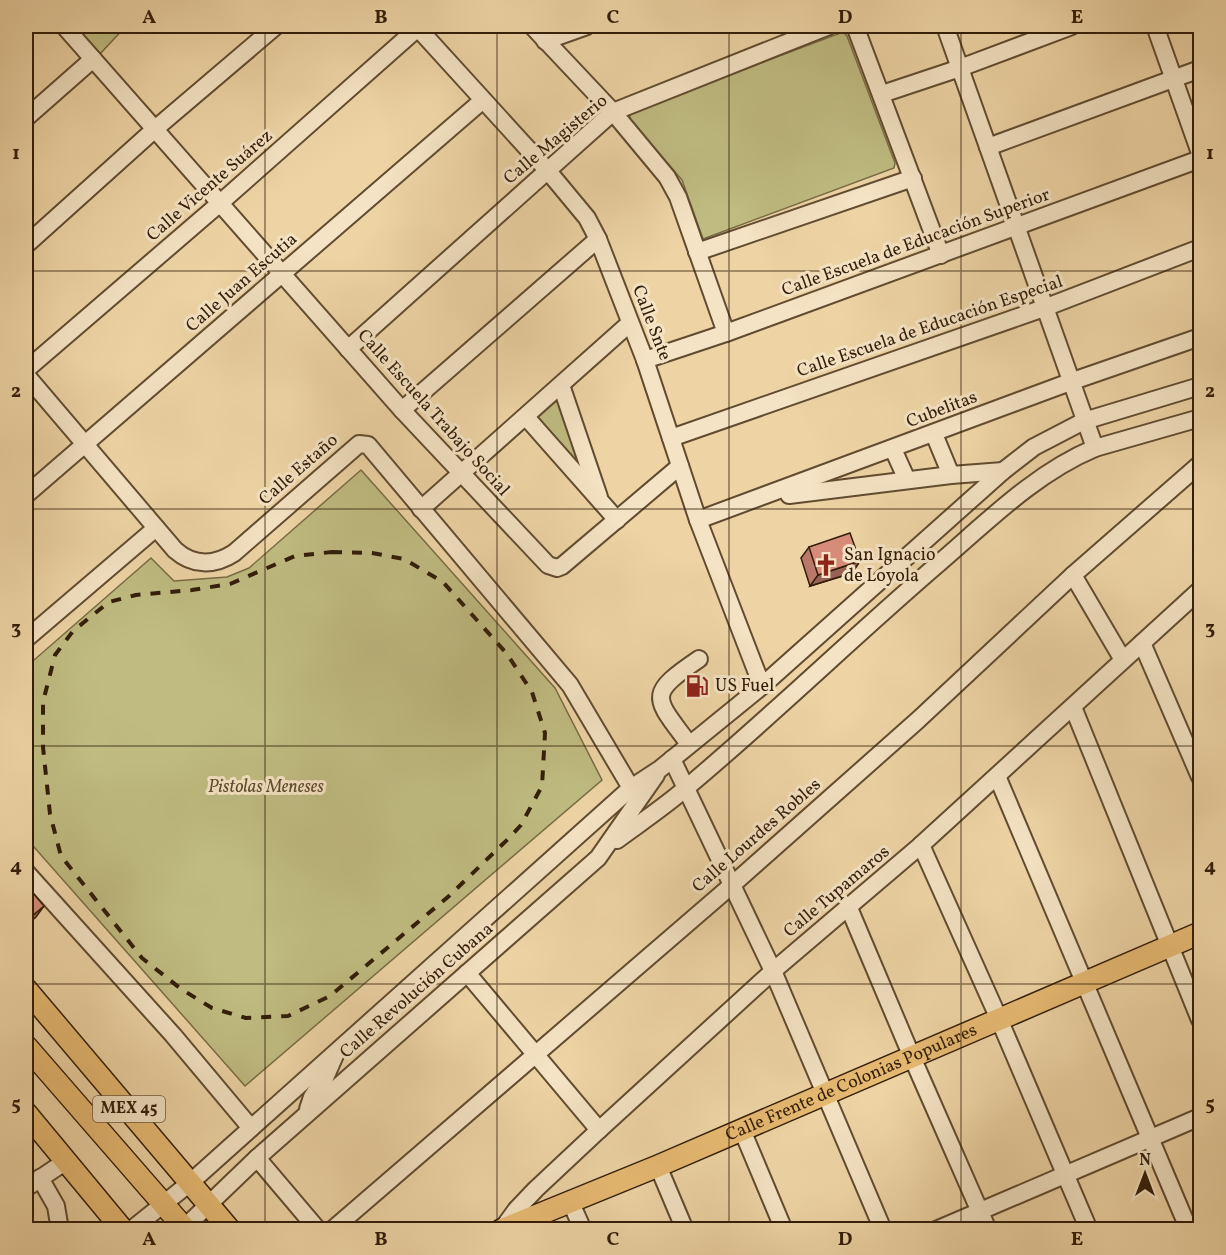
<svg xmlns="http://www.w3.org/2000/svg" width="1226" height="1255" viewBox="0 0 1226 1255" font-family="Vollkorn,serif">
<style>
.green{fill:#bfbb81;stroke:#786c45;stroke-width:1.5}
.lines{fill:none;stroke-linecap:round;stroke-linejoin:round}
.minor-casing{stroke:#614b30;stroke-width:20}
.major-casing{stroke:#321d09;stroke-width:24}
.minor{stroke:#f4e3c4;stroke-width:16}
.major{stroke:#e7ba72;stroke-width:21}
.rail{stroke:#321d09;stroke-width:4;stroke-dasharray:10 10;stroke-linecap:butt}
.wall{fill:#b97869;stroke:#321d09;stroke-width:1.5}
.shaded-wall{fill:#966255;stroke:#321d09;stroke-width:1.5}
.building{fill:#d78c7a;stroke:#321d09;stroke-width:1.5}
.grid{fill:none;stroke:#321d09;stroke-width:1.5;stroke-opacity:0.55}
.labels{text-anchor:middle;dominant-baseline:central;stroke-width:6;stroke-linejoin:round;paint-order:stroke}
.shield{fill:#f4e3c4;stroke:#6c5841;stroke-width:1.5}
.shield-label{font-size:16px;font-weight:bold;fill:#321d09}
.street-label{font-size:18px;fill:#321d09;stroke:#f4e3c4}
.poi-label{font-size:18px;fill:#321d09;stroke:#f4e3c4;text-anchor:start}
.park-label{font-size:18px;font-style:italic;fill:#5c4c2d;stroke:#f4e3c4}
.neatline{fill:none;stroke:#321d09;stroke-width:2}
.grid-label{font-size:20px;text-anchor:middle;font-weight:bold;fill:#321d09}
</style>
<rect width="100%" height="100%" fill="#eed4a5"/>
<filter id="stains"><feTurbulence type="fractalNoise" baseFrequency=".00333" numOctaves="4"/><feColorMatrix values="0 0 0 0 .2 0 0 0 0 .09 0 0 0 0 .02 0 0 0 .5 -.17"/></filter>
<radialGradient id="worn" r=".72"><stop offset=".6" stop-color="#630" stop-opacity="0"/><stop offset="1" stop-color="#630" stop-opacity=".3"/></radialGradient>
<g class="green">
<polygon points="75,26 126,26 99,55"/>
<polygon points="843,32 847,36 895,163 894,168 703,239 682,180 629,120 631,112"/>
<polygon points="557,400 588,476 538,417"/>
<polygon points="361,470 555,688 602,780 245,1086 26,838 26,667 151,558 174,581 227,577 249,568"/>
</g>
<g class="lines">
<g class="minor-casing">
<g id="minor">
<polyline points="64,26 402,410 548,565 557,568 562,566 680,466"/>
<polyline points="416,26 548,171 587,218 598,239 645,360 698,520 762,686"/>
<polyline points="532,26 613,112 667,177 678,197 726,333"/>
<polyline points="855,26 941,255"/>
<polyline points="945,26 1095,448 1200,418"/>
<polyline points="1155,26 1200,153"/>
<polyline points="545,41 587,26"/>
<polyline points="882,94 960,68 1072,26"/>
<polyline points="26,118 93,59"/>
<polyline points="988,147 1200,69"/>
<polyline points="26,245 155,129 276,26"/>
<polyline points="697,252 913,178"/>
<polyline points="348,349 613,112 829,26"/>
<polyline points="645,360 726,333 1200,159"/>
<polyline points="26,370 219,204 420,26"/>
<path d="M26,375L175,550C193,566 214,566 234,553L359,444L368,445L570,685L631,788"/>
<polyline points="561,385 599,497"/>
<polyline points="402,410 598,239"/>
<polyline points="526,417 617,520"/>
<polyline points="934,434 951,475"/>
<polyline points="671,438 1044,308 1200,248"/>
<polyline points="893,449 907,480"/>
<polyline points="26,495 483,100"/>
<polyline points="789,495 951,475 1003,471"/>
<polyline points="421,509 630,323"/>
<polyline points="698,520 1070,382 1200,337"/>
<polyline points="1073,575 1123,660"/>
<polyline points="26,639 156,528"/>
<polyline points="1142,643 1200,777"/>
<polyline points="1073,707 1200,1020"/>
<path d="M689,744C654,697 646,695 699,659"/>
<polyline points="672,759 773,971 883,1230"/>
<polyline points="997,776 1189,1230"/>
<path d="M617,840C640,823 664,807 686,788C772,716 853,637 938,564C987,522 1035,473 1095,448"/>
<polyline points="921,845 999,1019 1089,1230"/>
<polyline points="26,872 173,1035 251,1128"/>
<polyline points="849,908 912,1057 988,1230"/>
<polyline points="467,973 599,1130"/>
<polyline points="308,1109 312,1097 325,1078 335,1055"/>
<polyline points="742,1130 784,1230"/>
<polyline points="257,1158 318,1230"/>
<polyline points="658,1166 685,1230"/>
<polyline points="40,1178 56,1206 60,1230"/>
<polyline points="26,1188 66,1161"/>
<polyline points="571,1203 583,1230"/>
<polyline points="503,1228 516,1210 536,1189 599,1130 773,971 921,845 1200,590"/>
<polyline points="131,1230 191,1182 631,788 660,769 762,686 1003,471 1034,447 1084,421 1200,386"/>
<polyline points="182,1230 257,1158 598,858 656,775"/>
<polyline points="332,1230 732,885 918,720 1073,575 1200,464"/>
<polyline points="936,1230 1200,1117"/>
</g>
</g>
<g class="major-casing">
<g id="major">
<polyline points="26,989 230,1230"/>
<polyline points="26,1046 186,1230"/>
<polyline points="26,1113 123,1230"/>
<path id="s1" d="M501,1230L658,1166L1200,933"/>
</g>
</g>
<use href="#minor" class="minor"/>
<use href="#major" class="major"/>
<polygon class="rail" points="332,552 372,553 404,559 443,582 507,654 532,692 545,733 542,786 521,825 508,839 449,896 330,996 288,1016 246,1018 212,1008 181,989 142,958 61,856 50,814 43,747 43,702 55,655 73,631 109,602 136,595 192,590 230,584 295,556"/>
</g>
<polygon class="wall" points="809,547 860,561 852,573 810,586 801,558"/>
<g class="shaded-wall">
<polygon points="860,561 852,573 810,586 818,575"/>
<polygon points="44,906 36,917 26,926 26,921"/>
</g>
<g class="building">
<polygon points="850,533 860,561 818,575 809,547"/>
<polygon points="26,885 44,906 26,921"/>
</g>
<path class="grid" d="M265,26V1230M497,26V1230M729,26V1230M961,26V1230M26,271H1200M26,509H1200M26,746H1200M26,984H1200"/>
<defs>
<g id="church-bare" transform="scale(1.8)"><path d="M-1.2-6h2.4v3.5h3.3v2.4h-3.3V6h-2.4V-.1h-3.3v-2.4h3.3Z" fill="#8f2418" stroke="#f4e3c4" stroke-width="2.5" paint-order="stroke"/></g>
<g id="fuel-bare" transform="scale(1.8)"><path d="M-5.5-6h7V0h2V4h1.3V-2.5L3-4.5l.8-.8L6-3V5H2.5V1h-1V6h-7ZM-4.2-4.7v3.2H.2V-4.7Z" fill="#8f2418" stroke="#f4e3c4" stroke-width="2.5" paint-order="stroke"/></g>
</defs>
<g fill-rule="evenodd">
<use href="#church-bare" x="826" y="565"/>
<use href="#fuel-bare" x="697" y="686"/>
</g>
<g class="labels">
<rect class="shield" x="93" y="1096" width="72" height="26" rx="4.5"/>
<g class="shield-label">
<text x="129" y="1109">MEX 45</text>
</g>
<g class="street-label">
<text transform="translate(556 140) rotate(-40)">Calle Magisterio</text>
<text transform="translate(210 186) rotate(-41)">Calle Vicente Suárez</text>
<text transform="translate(916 243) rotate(-20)">Calle Escuela de Educación Superior</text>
<text transform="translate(242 283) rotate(-41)">Calle Juan Escutia</text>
<text transform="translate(651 323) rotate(69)">Calle Snte</text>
<text transform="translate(930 327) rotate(-19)">Calle Escuela de Educación Especial</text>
<text transform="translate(942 410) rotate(-21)">Cubelitas</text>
<text transform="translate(433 413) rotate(48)">Calle Escuela Trabajo Social</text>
<text transform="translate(299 470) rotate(-41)">Calle Estaño</text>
<text transform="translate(757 836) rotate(-41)">Calle Lourdes Robles</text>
<text transform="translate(837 892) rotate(-40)">Calle Tupamaros</text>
<text transform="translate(417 991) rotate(-41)">Calle Revolución Cubana</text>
<text stroke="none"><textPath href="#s1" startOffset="380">Calle Frente de Colonias Populares</textPath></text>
</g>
<g class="poi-label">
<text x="844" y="555">San Ignacio<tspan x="844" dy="21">de Loyola</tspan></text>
<text x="715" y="686">US Fuel</text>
</g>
<g class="park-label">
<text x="266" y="787">Pistolas Meneses</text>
</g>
</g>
<rect width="1226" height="1255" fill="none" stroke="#eed4a5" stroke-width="66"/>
<g transform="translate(1145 1174)" stroke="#f4e3c4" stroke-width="4.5" paint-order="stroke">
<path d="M0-4.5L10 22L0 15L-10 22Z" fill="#321d09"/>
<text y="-9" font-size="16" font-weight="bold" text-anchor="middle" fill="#321d09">N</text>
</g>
<rect x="33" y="33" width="1160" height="1189" class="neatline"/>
<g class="grid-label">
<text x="149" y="23">A</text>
<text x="381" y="23">B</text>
<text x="613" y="23">C</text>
<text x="845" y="23">D</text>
<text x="1077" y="23">E</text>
<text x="16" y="159">1</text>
<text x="1210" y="159">1</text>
<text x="16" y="397">2</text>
<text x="1210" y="397">2</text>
<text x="16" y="634">3</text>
<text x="1210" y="634">3</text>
<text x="16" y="872">4</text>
<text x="1210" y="872">4</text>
<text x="16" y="1110">5</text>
<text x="1210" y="1110">5</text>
<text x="149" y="1245">A</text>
<text x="381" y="1245">B</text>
<text x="613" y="1245">C</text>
<text x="845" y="1245">D</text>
<text x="1077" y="1245">E</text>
</g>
<rect width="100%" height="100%" filter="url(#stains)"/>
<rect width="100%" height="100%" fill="url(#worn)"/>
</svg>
